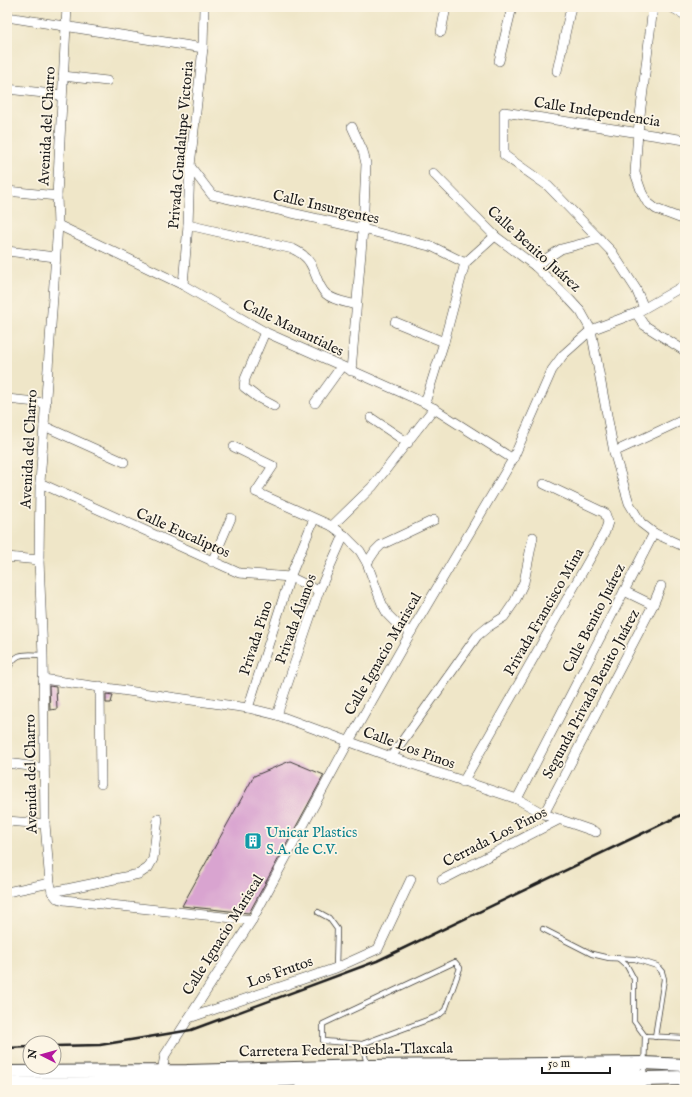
<svg xmlns="http://www.w3.org/2000/svg" width="692" height="1097" viewBox="0 0 692 1097" font-family="'IM FELL English',serif">
<style>
.building{fill:#d9a4d0}
.lines{fill:none;stroke-linecap:round;stroke-linejoin:round}
.service-casing{stroke:#3c3a36;stroke-width:6}
.minor-casing{stroke:#3c3a36;stroke-width:10}
.secondary-casing{stroke:#3c3a36;stroke-width:14}
.primary-casing{stroke:#3c3a36;stroke-width:16}
.service{stroke:#fff;stroke-width:4.5}
.minor{stroke:#fff;stroke-width:9}
.secondary{stroke:#fff;stroke-width:12}
.primary{stroke:#fff;stroke-width:14}
.rail{stroke:#1c1c1c;stroke-width:2.5}
.labels{text-anchor:middle;dominant-baseline:central;stroke-width:3.5;stroke-linejoin:round;paint-order:stroke}
.street-label{font-size:15px;fill:#1c1c1c;stroke:#fcf5e5}
.culture-label{font-size:15px;fill:#0d838f;stroke:#fcf5e5;text-anchor:start}
</style>
<rect width="100%" height="100%" fill="#fcf5e5"/>
<filter id="ink" filterUnits="userSpaceOnUse"><feTurbulence type="fractalNoise" baseFrequency=".025" numOctaves="2"/><feDisplacementMap in="SourceGraphic" scale="8" xChannelSelector="R" yChannelSelector="G"/><feConvolveMatrix kernelMatrix="1 2 1 2 8 2 1 2 1" color-interpolation-filters="sRGB"/></filter>
<filter id="wash" filterUnits="userSpaceOnUse"><feTurbulence type="fractalNoise" baseFrequency=".012" numOctaves="4" result="noise"/><feDisplacementMap in="SourceGraphic" scale="16" xChannelSelector="R" yChannelSelector="G"/><feGaussianBlur stdDeviation="0.9" result="paint"/><feColorMatrix in="noise" values="0 0 0 0 0 0 0 0 0 0 0 0 0 0 0 0 0 1.4 0 .05"/><feComposite in="paint" operator="in"/></filter>
<g filter="url(#wash)">
<rect width="100%" height="100%" fill="#efe6c8"/>
<g id="blocks">
<g class="building">
<polygon points="49,686 56,687 57,709 50,710"/>
<polygon points="106,694 113,695 111,703 106,703"/>
<polygon points="290,761 324,775 249,913 182,906 254,776"/>
</g>
</g>
</g>
<g filter="url(#ink)">
<use href="#blocks" fill-opacity="0" stroke="#3c3a36" stroke-width="1"/>
<g class="lines">
<g class="service-casing">
<g id="service">
<path d="M7,672C15,651 23,654 43,655"/>
<polyline points="318,912 329,918 337,929 336,968"/>
<polyline points="543,929 592,954 609,958 635,959 657,966 662,972 664,979 655,1037"/>
<polyline points="618,958 627,966 634,979 634,1021 645,1036 685,1038"/>
<polyline points="362,1044 323,1041 323,1024 455,962 460,968 445,1010 438,1016 362,1044 367,1064"/>
<polyline points="644,1077 645,1036"/>
</g>
</g>
<g class="minor-casing">
<g id="minor">
<polyline points="67,7 57,196 58,225 40,483 39,560 43,655 45,824 50,883 52,892 57,898 64,900 252,920"/>
<polyline points="653,7 638,132 635,173 642,193 647,202 656,209 685,220"/>
<polyline points="671,7 685,15"/>
<polyline points="7,17 203,48"/>
<polyline points="441,32 446,7"/>
<polyline points="499,61 512,7"/>
<polyline points="557,71 571,7"/>
<polyline points="63,76 107,81"/>
<polyline points="7,89 62,95"/>
<polyline points="190,166 212,195 363,229 433,247 465,263"/>
<polyline points="433,173 495,236 535,266 570,300 581,312 591,330 614,452 629,503 641,523 654,533 685,547"/>
<polyline points="7,191 57,196"/>
<polyline points="58,225 183,285 265,332 425,403 513,459"/>
<path d="M188,225L293,249C297,251 301,253 304,256C316,265 315,284 326,294C334,301 346,302 356,305"/>
<polyline points="7,251 55,257"/>
<polyline points="535,266 561,249 600,239"/>
<polyline points="183,285 188,225 190,166 203,48 204,7"/>
<polyline points="644,308 636,289 612,252 548,186 504,155 504,112 685,140"/>
<polyline points="636,313 644,325 685,351"/>
<polyline points="395,322 444,342"/>
<polyline points="265,332 245,379 244,387 257,397 274,406"/>
<polyline points="351,371 363,229 366,164 363,151 352,127"/>
<polyline points="7,399 46,403"/>
<polyline points="315,403 341,367"/>
<polyline points="425,403 444,342 465,263 495,236"/>
<polyline points="371,418 408,443"/>
<polyline points="44,426 124,462"/>
<polyline points="234,447 273,466 256,492 332,526 344,535 360,551 367,563 382,604 388,615 398,625 411,632"/>
<polyline points="614,452 685,419"/>
<polyline points="40,483 239,573 290,577 319,591"/>
<polyline points="332,526 373,486 434,408"/>
<polyline points="7,557 39,560"/>
<polyline points="212,562 231,518"/>
<polyline points="367,563 375,551 381,545 434,520"/>
<polyline points="624,591 653,605"/>
<polyline points="43,679 248,708 277,715 391,757 517,799 544,814 596,832"/>
<polyline points="100,686 101,784"/>
<polyline points="248,708 290,577 314,519"/>
<polyline points="277,715 319,591 344,535"/>
<polyline points="391,757 477,636 488,627 504,617 515,601 524,582 533,537"/>
<polyline points="7,763 44,768"/>
<polyline points="463,782 605,532 608,522 605,513 544,484"/>
<polyline points="517,799 654,533"/>
<polyline points="544,814 653,605 661,586"/>
<polyline points="7,821 45,824"/>
<polyline points="442,880 560,819"/>
<polyline points="7,892 50,883"/>
<polyline points="52,892 139,874 148,868 153,859 158,819"/>
<polyline points="189,1018 336,968 378,949 411,879"/>
<polyline points="161,1077 165,1055 252,920 349,741 411,632 513,459 552,370 563,355 591,330 636,313 685,285"/>
</g>
</g>
<g class="secondary-casing">
<polyline id="secondary" points="7,1072 187,1071 367,1066 644,1063 685,1065"/>
</g>
<g class="primary-casing">
<g id="primary">
<polyline points="7,1085 187,1083 367,1076 635,1074 644,1079 685,1078"/>
<polyline points="301,1090 367,1088 635,1085 644,1079"/>
</g>
</g>
<use href="#service" class="service"/>
<use href="#minor" class="minor"/>
<use href="#secondary" class="secondary"/>
<use href="#primary" class="primary"/>
<g class="rail">
<polyline points="54,1046 100,1045 191,1030 377,961 685,813"/>
<polyline points="7,1048 30,1047"/>
</g>
</g>
</g>
<defs>
<g id="building-square" transform="scale(0.9)"><rect x="-9" y="-9" width="18" height="18" rx="4" fill="#0f9aa8" stroke="#fcf5e5"/><path d="M-4-6H4V6H1V3H-1V6H-4ZM-2.5-4.3h1.7v1.8h-1.7ZM.8-4.3h1.7v1.8H.8ZM-2.5-1h1.7V.8h-1.7ZM.8-1h1.7V.8H.8Z" fill="#fff"/></g>
</defs>
<g fill-rule="evenodd">
<use href="#building-square" x="253" y="841"/>
</g>
<g class="labels">
<g class="street-label">
<text transform="translate(597 112) rotate(9)">Calle Independencia</text>
<text transform="translate(47 126) rotate(-87)">Avenida del Charro</text>
<text transform="translate(181 145) rotate(-85)">Privada Guadalupe Victoria</text>
<text transform="translate(326 207) rotate(13)">Calle Insurgentes</text>
<text transform="translate(534 249) rotate(42)">Calle Benito Juárez</text>
<text transform="translate(293 328) rotate(26)">Calle Manantiales</text>
<text transform="translate(29 449) rotate(-87)">Avenida del Charro</text>
<text transform="translate(183 533) rotate(24)">Calle Eucaliptos</text>
<text transform="translate(544 612) rotate(-60)">Privada Francisco Mina</text>
<text transform="translate(594 618) rotate(-63)">Calle Benito Juárez</text>
<text transform="translate(296 619) rotate(-70)">Privada Álamos</text>
<text transform="translate(256 638) rotate(-72)">Privada Pino</text>
<text transform="translate(383 654) rotate(-60)">Calle Ignacio Mariscal</text>
<text transform="translate(591 694) rotate(-62)">Segunda Privada Benito Juárez</text>
<text transform="translate(409 748) rotate(20)">Calle Los Pinos</text>
<text transform="translate(31 774) rotate(-91)">Avenida del Charro</text>
<text transform="translate(495 837) rotate(-27)">Cerrada Los Pinos</text>
<text transform="translate(223 935) rotate(-58)">Calle Ignacio Mariscal</text>
<text transform="translate(280 972) rotate(-19)">Los Frutos</text>
<text transform="translate(346 1050) rotate(-1)">Carretera Federal Puebla-Tlaxcala</text>
</g>
<g class="culture-label">
<text x="266" y="832">Unicar Plastics<tspan x="266" dy="17">S.A. de C.V.</tspan></text>
</g>
</g>
<rect width="692" height="1097" fill="none" stroke="#fcf5e5" stroke-width="24"/>
<g transform="translate(42 1055) rotate(276)"><circle r="19" fill="#fcf5e5" stroke="#a29e95"/>
<path d="M0-3L7 15L0 10L-7 15Z" fill="#b5179e"/>
<text y="-6" font-size="11" font-weight="bold" text-anchor="middle" fill="#1c1c1c">N</text>
</g>
<path d="M542 1067v6h68v-6" fill="none" stroke="#1c1c1c" stroke-width="2"/>
<text x="548" y="1067" font-size="12" fill="#1c1c1c" stroke="#fcf5e5" stroke-width="3" paint-order="stroke">50 m</text>
</svg>
